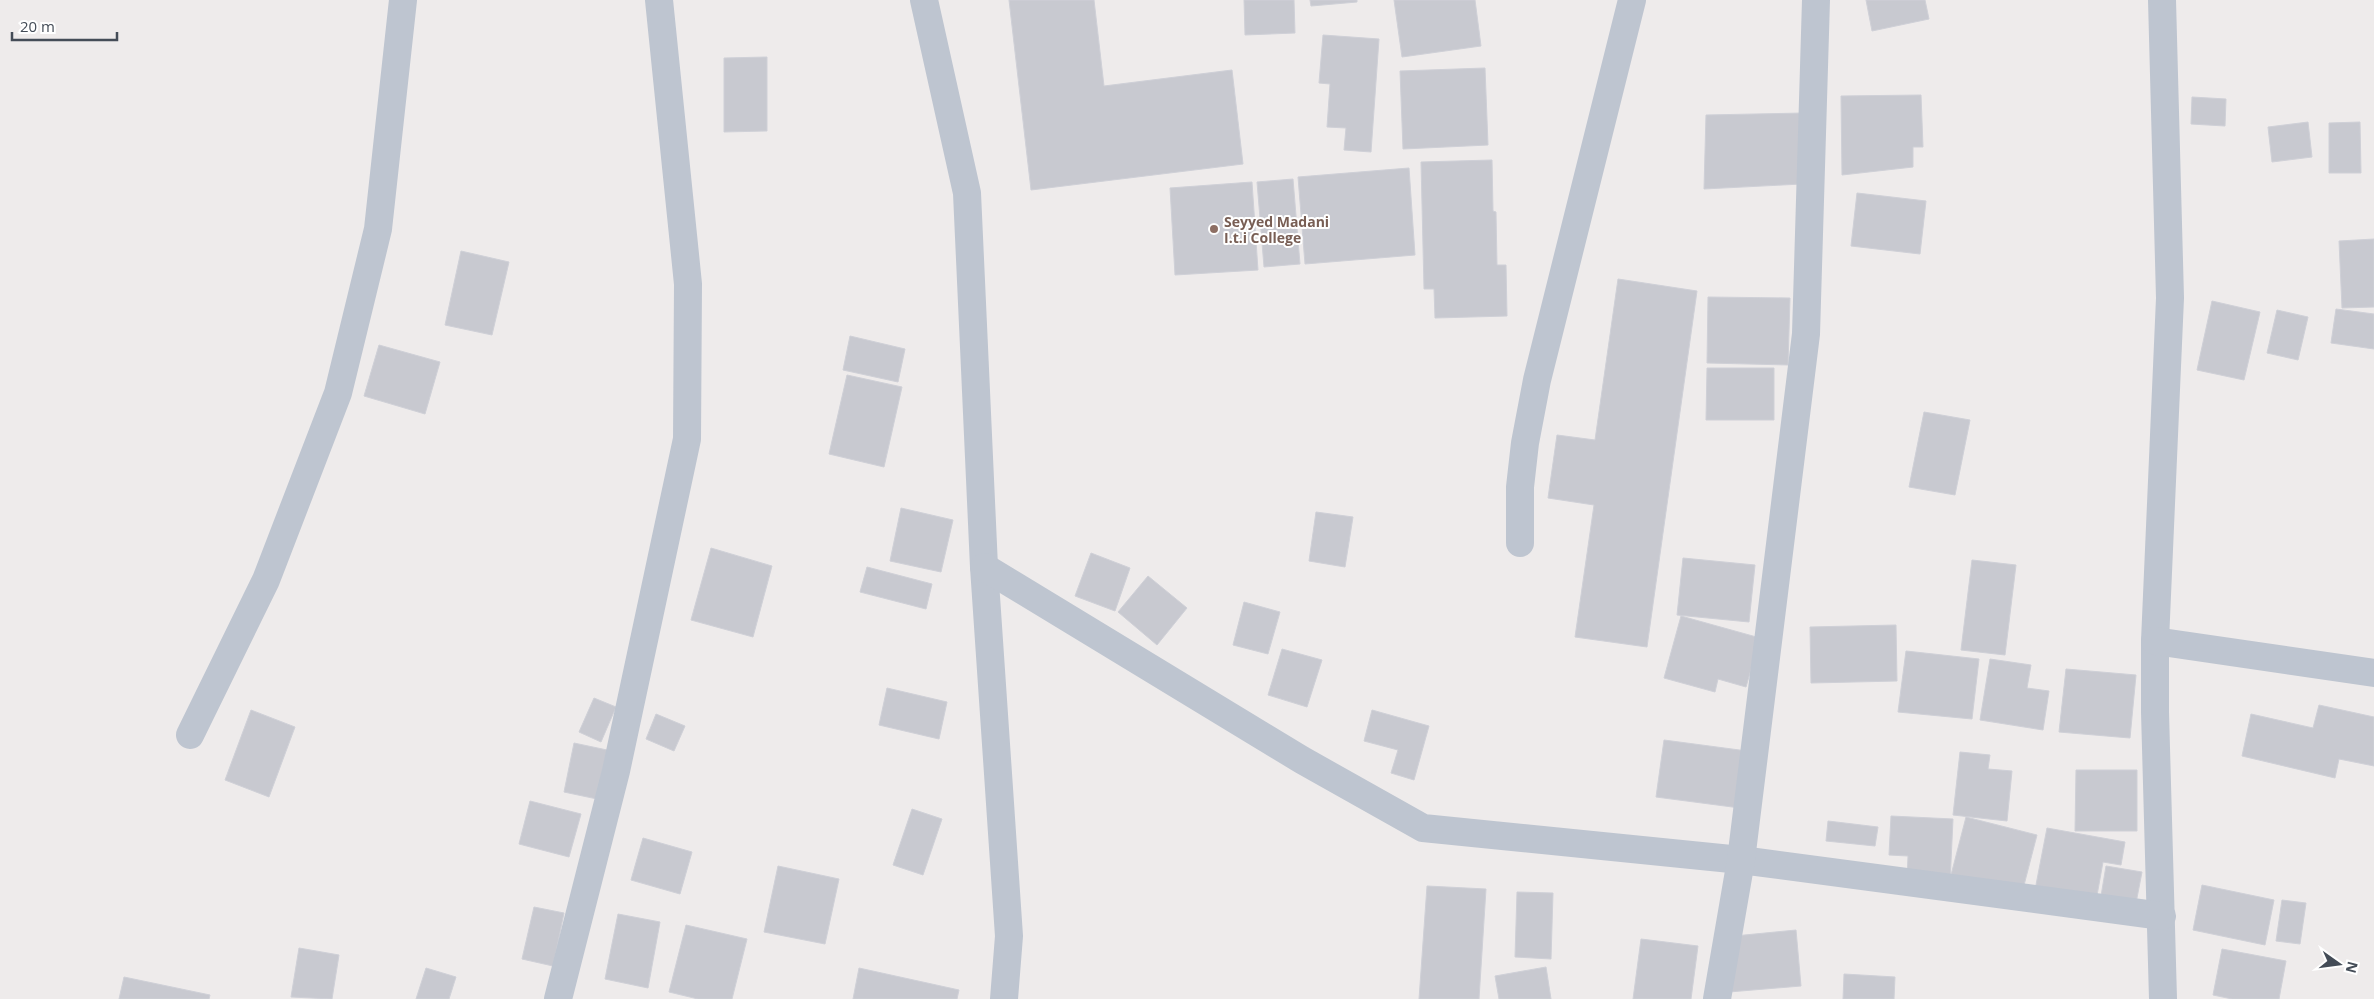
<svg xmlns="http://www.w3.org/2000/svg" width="2374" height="999" viewBox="0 0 2374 999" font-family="'Open Sans',sans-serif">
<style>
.building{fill:#c8c9d0;stroke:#cfd0d7}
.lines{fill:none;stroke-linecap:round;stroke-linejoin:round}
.minor{stroke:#bec5d0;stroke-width:28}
.education-dot{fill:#8d6e63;stroke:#fff;stroke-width:2}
.labels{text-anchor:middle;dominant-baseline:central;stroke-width:4;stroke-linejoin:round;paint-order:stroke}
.education-label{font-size:14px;font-weight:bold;fill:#785e54;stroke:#fff;text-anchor:start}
</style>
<rect width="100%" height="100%" fill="#eeebeb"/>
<g class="building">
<polygon points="1009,0 1094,0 1104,86 1232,70 1243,164 1031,190"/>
<polygon points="1244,0 1294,0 1295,33 1245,35"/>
<polygon points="1310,0 1357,0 1357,2 1311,6"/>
<polygon points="1394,0 1475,0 1481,46 1402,57"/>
<polygon points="1866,0 1925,0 1929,19 1872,31"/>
<polygon points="1323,35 1379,39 1371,152 1344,150 1346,128 1327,127 1330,84 1319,83"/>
<polygon points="767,57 767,131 724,132 724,58"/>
<polygon points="1485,68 1488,145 1403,149 1400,71"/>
<polygon points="1921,95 1923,147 1913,147 1913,167 1842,175 1841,96"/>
<polygon points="2192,97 2226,99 2225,126 2191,124"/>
<polygon points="1803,113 1802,184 1704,189 1706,115"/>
<polygon points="2308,122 2312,157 2272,162 2268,127"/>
<polygon points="2360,122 2361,173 2329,173 2329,123"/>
<polygon points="1492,160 1493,211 1496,212 1497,265 1506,265 1507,316 1435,318 1434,289 1424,289 1421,162"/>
<polygon points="1409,168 1415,255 1305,264 1298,177"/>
<polygon points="1293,179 1300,264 1264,267 1257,182"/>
<polygon points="1252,182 1258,270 1175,275 1170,188"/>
<polygon points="1857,193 1926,201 1920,254 1851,246"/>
<polygon points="2374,239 2374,307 2342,308 2339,241"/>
<polygon points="461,251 509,262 492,335 445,325"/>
<polygon points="1618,279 1697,291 1647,647 1575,637 1594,505 1548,498 1557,435 1595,440"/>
<polygon points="1708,297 1790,298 1788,365 1707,363"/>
<polygon points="2212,301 2260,312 2244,380 2197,370"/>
<polygon points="2336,309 2374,314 2374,349 2331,343"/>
<polygon points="2277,310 2308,317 2298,360 2267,353"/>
<polygon points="850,336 905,349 898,382 843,370"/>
<polygon points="379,345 440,362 425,414 364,396"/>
<polygon points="1707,368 1774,368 1774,420 1706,420"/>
<polygon points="847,375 902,387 884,467 829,454"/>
<polygon points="1924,412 1970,420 1955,495 1909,487"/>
<polygon points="901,508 953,520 941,572 890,561"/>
<polygon points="1316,512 1353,517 1345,567 1309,561"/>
<polygon points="711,548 772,566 753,637 691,620"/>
<polygon points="1091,553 1130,568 1115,611 1075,596"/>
<polygon points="1683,558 1755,565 1749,622 1677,615"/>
<polygon points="1972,560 2016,565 2005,655 1961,650"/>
<polygon points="867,567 932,584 926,609 860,592"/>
<polygon points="1148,576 1187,608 1157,645 1118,612"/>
<polygon points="1244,602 1280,612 1268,654 1233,645"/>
<polygon points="1681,616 1760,638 1746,687 1718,679 1715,692 1664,678"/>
<polygon points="1896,625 1897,681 1811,683 1810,627"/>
<polygon points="1282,649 1322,660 1307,707 1268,695"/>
<polygon points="1906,651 1979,659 1972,719 1898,712"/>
<polygon points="1990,659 2031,665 2027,688 2049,691 2043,730 1980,720"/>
<polygon points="2066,669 2136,675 2130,738 2059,732"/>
<polygon points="887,688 947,702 939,739 879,725"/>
<polygon points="594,698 616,707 601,742 579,732"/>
<polygon points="2319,705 2374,717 2374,766 2339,759 2335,778 2242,756 2251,714 2313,728"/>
<polygon points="251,710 295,727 269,797 225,780"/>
<polygon points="1372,710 1429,726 1414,780 1391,773 1398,750 1364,741"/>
<polygon points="656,714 685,726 674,751 646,739"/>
<polygon points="1664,740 1747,751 1740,808 1656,797"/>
<polygon points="574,743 607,750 597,799 564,792"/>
<polygon points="1960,752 1990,755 1988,769 2012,771 2007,821 1953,815"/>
<polygon points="2076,770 2137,770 2137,831 2075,831"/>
<polygon points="530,801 581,814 569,857 519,844"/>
<polygon points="912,809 942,819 923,875 893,865"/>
<polygon points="1891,816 1953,819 1950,883 1907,880 1908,856 1889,855"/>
<polygon points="1966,817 2037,835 2022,893 1951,875"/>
<polygon points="1828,821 1878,827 1875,846 1826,841"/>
<polygon points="2047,828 2125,842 2121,865 2103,862 2096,901 2035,890"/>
<polygon points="643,838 692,852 680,894 631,880"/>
<polygon points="778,866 839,879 825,944 764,932"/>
<polygon points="2106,866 2142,872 2136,903 2101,896"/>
<polygon points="2202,885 2274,900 2265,945 2193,930"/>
<polygon points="1427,886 1486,889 1479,999 1419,999"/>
<polygon points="1517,892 1553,893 1551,959 1515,957"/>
<polygon points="2282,900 2306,903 2300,944 2276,941"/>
<polygon points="534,907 564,913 553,966 522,959"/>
<polygon points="618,914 660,922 648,988 605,979"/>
<polygon points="686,925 747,939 732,999 698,999 669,992"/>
<polygon points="1796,930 1801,986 1729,992 1724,937"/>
<polygon points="1641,939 1698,946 1691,999 1633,999"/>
<polygon points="299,948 339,955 332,999 291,997"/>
<polygon points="2222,949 2286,961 2279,999 2232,999 2213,995"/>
<polygon points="1546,967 1551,999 1499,999 1495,976"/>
<polygon points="426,968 456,977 449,999 416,999"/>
<polygon points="859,968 959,990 957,999 853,999"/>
<polygon points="1844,974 1895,977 1894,999 1843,999"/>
<polygon points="124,977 210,995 209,999 119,999"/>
</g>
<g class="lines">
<g class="minor">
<polyline points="924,0 967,193 984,567 1009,936 1004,999"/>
<polyline points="2162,0 2170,298 2155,641 2155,712 2163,999"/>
<polyline points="1520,543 1520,487 1525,443 1537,380 1632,0"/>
<polyline points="984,567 1302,760 1423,828 1741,860 2162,916"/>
<polyline points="2155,641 2374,673"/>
<polyline points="190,735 266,580 338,393 378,229 403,0"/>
<polyline points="558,999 616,771 687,439 688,284 659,0"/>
<polyline points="1717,999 1741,860 1806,334 1816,0"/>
</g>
</g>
<circle class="education-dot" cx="1214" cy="229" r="5"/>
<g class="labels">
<g class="education-label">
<text x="1224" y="221">Seyyed Madani<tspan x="1224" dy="16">I.t.i College</tspan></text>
</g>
</g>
<g transform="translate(2339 964) rotate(104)" stroke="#ffffff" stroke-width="4" paint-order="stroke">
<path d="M0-4L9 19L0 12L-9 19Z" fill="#444c57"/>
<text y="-8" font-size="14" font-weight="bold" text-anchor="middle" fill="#444c57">N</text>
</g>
<path d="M12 32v8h105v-8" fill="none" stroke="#444c57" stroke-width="2.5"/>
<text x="20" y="32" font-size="15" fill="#444c57" stroke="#ffffff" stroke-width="4" paint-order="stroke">20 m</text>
</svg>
